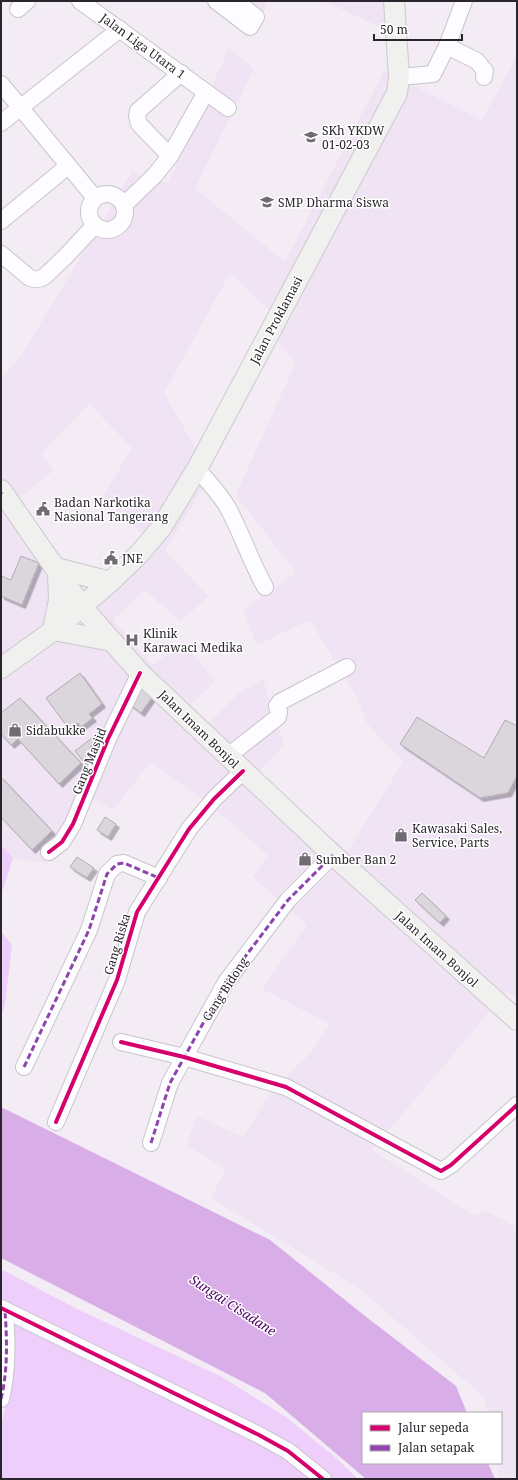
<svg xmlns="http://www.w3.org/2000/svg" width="518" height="1480" viewBox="0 0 518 1480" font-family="'Noto Serif',serif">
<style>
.built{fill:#efe3f4;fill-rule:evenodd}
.green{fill:#eecefa}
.water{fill:#d8ade8}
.building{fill:#dbd5dc;stroke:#b0acb2;filter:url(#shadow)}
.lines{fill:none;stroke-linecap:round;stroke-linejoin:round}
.minor-casing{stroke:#c9c4cb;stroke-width:18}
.major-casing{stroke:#ccc8cd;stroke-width:22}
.minor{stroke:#fdfcfe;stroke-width:16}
.major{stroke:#f0f1ef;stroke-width:20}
.quiet{stroke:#8e44ad;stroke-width:3;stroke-dasharray:6 3;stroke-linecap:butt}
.cycleway-casing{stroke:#fff;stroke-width:6}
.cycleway{stroke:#d6006c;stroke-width:4}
.labels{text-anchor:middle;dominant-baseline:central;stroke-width:3;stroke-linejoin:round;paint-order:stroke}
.street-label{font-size:12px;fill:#2a252c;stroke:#fff}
.poi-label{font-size:12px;fill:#2a252c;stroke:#fff;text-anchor:start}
.water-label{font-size:13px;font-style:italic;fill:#500068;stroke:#fff}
</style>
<defs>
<filter id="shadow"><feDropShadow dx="3.5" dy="3.5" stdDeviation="0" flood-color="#0004"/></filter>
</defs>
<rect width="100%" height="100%" fill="#f3ecf5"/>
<g class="built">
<polygon points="241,1 268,1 262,20"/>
<polygon points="323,1 405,1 407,39"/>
<path d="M229,48L254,69L195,188L285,262L384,71L482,120L517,56V1000L507,991L372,1150L475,1216L484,1210L515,1226L517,1222V1479H499L496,1463H501V1413H487L485,1398L360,1289L211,1198L226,1169L186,1145L197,1116L243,1137L274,1088L311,1053L330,1024L262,989L307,925L253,877L268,855L212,806L150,762L113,810L80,791L48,864L13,858L1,845V379L21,356L132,172L168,183ZM230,273L282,323L274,336L295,364L236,495L296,573L243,609L257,645L310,620L357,697L366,722L403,762L348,851L256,776L284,745L263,679L238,694L209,723L190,705L215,681L183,641L153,665L113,620L145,590L181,622L208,596L165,551L202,489L201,458L164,393ZM89,404L132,448L103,496L147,538L107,570L74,569L42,541L12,504L53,471L41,453Z"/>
</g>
<g class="green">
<polygon points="1,845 13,858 1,895"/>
<polygon points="1,931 12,945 5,1005 1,1017"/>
<polygon points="1,1269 77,1309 222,1377 286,1417 335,1457 358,1479 1,1479 1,1426 10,1386 1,1303"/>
</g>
<polygon class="water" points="1,1107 270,1240 365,1316 456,1386 467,1413 363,1413 363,1463 488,1463 495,1479 366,1479 265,1393 1,1258"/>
<g class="building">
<polygon points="21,556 39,563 22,605 1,596 1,576 11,580"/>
<polygon points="80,673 102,704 89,714 93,718 81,727 78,723 69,729 46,698"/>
<polygon points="140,686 153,696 141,713 128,703"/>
<polygon points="20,698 81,763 59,784 18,739 11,745 1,734 1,713"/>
<polygon points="417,717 484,758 505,720 517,726 517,776 508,793 480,798 400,744"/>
<polygon points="100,732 104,737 90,747 94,753 83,761 75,751"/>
<polygon points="1,777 52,831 32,850 1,817"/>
<polygon points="105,817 116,824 108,837 97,830"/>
<polygon points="77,857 94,868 87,878 70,867"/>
<polygon points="422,893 446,916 440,923 415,900"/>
</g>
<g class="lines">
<g class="minor-casing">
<g id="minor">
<polyline points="80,1 228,108"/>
<polyline points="216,1 250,27 256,17 236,1"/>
<polyline points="18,9 27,1"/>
<polyline points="447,46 477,61 485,71 484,77"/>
<polyline points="399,77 433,74 447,46 464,1"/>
<polyline points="1,84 95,198"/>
<polyline points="1,123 120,29"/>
<polyline points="170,156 139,124 137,116 138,111 181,73"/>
<circle cx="107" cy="212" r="18"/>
<polyline points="124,205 155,175 170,156 206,92"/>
<polyline points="1,221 68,166"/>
<path d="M1,254L30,278C35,280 38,280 44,277L66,256L95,225"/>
<path d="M197,469C208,481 220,494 228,508C242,534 251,562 265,587"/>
<polyline points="228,756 278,717 279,712 277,706 280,702 347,667"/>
<polyline points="49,852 62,842 73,824 108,739 140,673"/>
<polyline points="121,1042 184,1057 286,1087 441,1171 451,1165 517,1105"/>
<polyline points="24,1067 89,930 107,874 117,864 124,863 159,878"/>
<polyline points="56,1122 117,980 137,912 189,829 214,799 243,771"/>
<polyline points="151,1143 170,1083 226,982 288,900 333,855"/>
<polyline points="1,1308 259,1435 288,1451 323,1479"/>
<path d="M1,1399C8,1370 7,1340 5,1310"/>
</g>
</g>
<g class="major-casing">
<g id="major">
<polyline points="1,490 82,607 140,673 333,855 517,1020"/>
<polyline points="56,568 110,582"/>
<polyline points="58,572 59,600 53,630 112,641"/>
<polyline points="1,668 57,628 110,582 139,554 161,528 197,469 397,93 399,77 394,1"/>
</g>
</g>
<use href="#minor" class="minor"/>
<use href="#major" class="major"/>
<g class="quiet">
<polyline points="1,493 2,492"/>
<polyline points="24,1067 89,930 107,874 117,864 124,863 159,878"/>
<polyline points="151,1143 170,1083 226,982 288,900 333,855"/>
<path d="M1,1399C8,1370 7,1340 5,1310"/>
</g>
<g class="cycleway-casing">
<g id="cycleway">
<polyline points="49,852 62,842 73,824 108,739 140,673"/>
<polyline points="121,1042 184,1057 286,1087 441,1171 451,1165 517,1105"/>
<polyline points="56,1122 117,980 137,912 189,829 214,799 243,771"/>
<polyline points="1,1308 259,1435 288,1451 323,1479"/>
</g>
</g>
<use href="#cycleway" class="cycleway"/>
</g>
<defs>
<g id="school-bare" transform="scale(1.08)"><path d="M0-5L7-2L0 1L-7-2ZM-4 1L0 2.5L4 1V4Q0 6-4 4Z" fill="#706b72" stroke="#fff" stroke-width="2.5" paint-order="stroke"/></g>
<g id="civic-bare" transform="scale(1.08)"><path d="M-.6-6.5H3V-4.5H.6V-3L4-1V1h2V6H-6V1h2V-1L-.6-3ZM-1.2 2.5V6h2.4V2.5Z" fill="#706b72" stroke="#fff" stroke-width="2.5" paint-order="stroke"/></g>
<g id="hospital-bare" transform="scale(1.08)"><path d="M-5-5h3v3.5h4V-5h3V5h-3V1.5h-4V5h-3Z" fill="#706b72" stroke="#fff" stroke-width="2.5" paint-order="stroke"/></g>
<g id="shop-bare" transform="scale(1.08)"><path d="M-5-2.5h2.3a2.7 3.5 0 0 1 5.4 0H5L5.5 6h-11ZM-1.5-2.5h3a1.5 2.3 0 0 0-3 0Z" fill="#706b72" stroke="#fff" stroke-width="2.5" paint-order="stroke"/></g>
</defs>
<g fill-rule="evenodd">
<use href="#school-bare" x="311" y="137"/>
<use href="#school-bare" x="267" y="202"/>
<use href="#civic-bare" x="43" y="509"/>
<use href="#civic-bare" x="111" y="558"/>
<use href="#hospital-bare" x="132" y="640"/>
<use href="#shop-bare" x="15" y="730"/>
<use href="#shop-bare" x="401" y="835"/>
<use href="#shop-bare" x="305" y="859"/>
</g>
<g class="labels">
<g class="street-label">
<text transform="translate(143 46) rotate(36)">Jalan Liga Utara 1</text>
<text transform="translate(276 320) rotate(-62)">Jalan Proklamasi</text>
<text transform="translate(199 729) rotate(44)">Jalan Imam Bonjol</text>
<text transform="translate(89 761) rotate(-68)">Gang Masjid</text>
<text transform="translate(117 944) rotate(-73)">Gang Riska</text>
<text transform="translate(437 949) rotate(42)">Jalan Imam Bonjol</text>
<text transform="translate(225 989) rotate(-57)">Gang Bidong</text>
</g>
<g class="poi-label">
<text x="322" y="130">SKh YKDW<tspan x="322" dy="14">01-02-03</tspan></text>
<text x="278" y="202">SMP Dharma Siswa</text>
<text x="54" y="502">Badan Narkotika<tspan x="54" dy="14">Nasional Tangerang</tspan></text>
<text x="122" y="558">JNE</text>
<text x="143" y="633">Klinik<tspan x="143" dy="14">Karawaci Medika</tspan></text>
<text x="26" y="730">Sidabukke</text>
<text x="412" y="828">Kawasaki Sales,<tspan x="412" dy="14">Service, Parts</tspan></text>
<text x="316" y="859">Sumber Ban 2</text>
</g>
<g class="water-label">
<text transform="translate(233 1305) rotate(33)">Sungai Cisadane</text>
</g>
</g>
<rect width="518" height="1480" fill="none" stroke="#2a252c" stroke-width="4"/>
<rect x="362" y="1412" width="140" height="52" fill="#ffffff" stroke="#aaa8ab"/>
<rect x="370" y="1425" width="20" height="6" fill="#d6006c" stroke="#aaa8ab"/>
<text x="398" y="1432" font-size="12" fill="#2a252c">Jalur sepeda</text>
<rect x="370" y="1445" width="20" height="6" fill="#8e44ad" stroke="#aaa8ab"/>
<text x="398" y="1452" font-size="12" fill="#2a252c">Jalan setapak</text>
<path d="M374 34v6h88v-6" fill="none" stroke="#2a252c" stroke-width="2"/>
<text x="380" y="34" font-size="12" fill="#2a252c" stroke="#ffffff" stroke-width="3" paint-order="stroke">50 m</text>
</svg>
